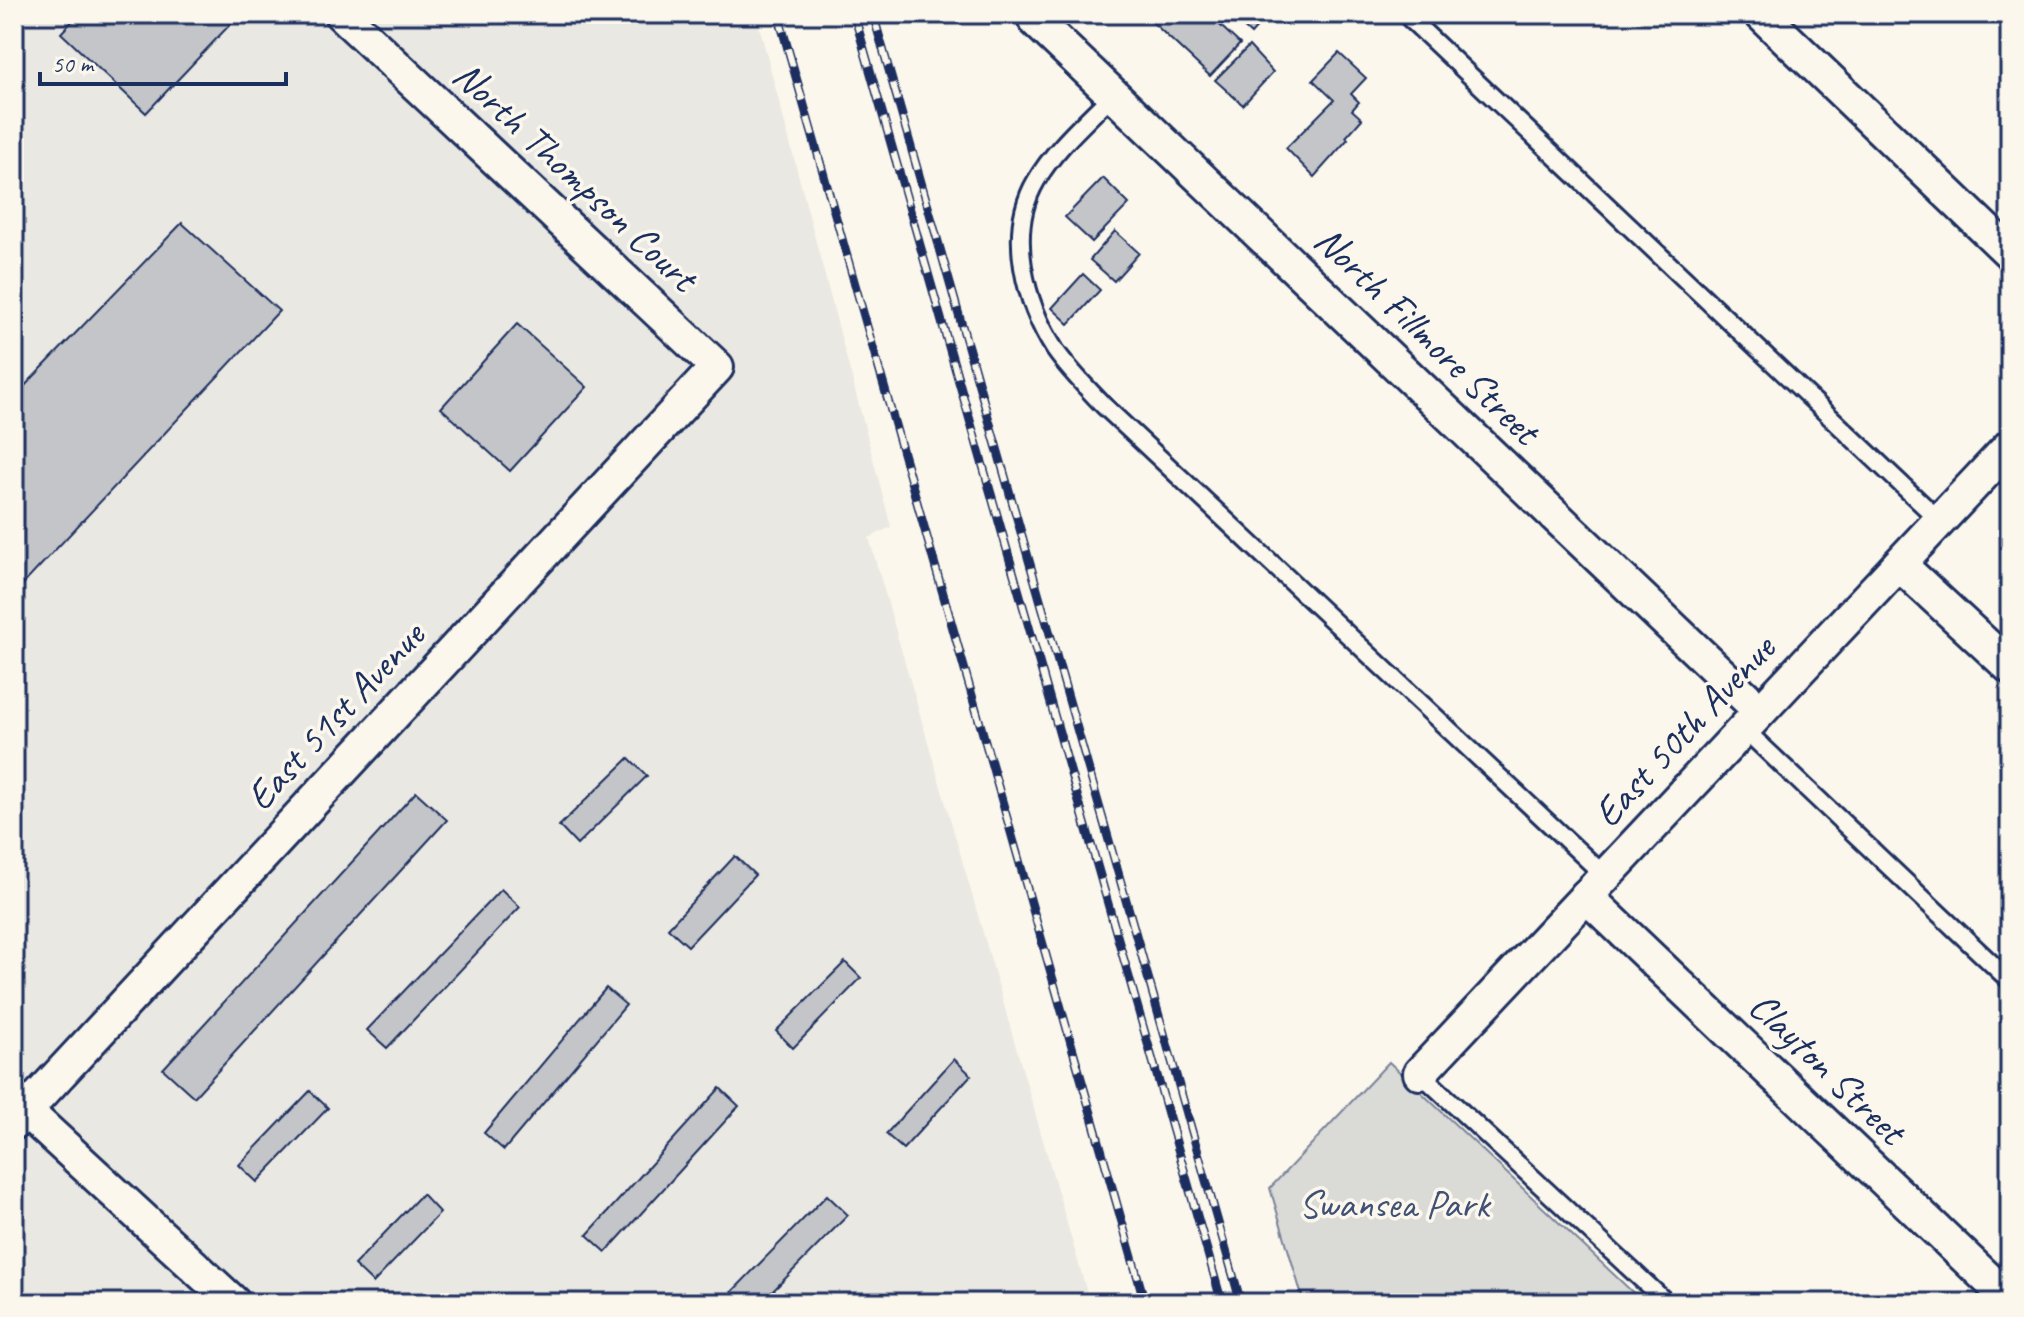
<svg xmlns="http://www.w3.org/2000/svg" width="2024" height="1317" viewBox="0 0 2024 1317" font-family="Caveat,sans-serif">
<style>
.built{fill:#eae8e2}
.green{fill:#dadad7;stroke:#7a849a;stroke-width:2}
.building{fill:#c3c5c9;stroke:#1b2f5e;stroke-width:2}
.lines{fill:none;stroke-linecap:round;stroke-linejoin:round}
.service-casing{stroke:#1b2f5e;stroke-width:22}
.minor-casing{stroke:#1b2f5e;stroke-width:38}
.service{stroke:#fbf7ec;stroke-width:16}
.minor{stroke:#fbf7ec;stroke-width:32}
.rail-casing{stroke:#1b2f5e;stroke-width:9}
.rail{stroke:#fbf7ec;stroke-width:6;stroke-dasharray:18;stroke-linecap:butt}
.labels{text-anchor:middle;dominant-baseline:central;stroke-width:7;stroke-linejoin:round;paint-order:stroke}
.street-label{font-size:40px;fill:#1b2f5e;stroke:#fbf7ec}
.park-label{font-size:40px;fill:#415176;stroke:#fbf7ec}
</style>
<rect width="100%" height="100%" fill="#fbf7ec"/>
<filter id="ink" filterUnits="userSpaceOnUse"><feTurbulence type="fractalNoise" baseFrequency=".0125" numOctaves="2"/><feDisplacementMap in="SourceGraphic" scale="16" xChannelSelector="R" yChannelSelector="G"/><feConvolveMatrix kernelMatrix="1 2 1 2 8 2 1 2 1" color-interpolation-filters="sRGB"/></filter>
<g filter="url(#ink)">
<polygon class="built" points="14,14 756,14 891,527 869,538 1090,1303 14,1303"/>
<polygon class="green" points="1389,1062 1644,1303 1304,1303 1270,1188"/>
<g class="building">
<polygon points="79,14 240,14 146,113 61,33"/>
<polygon points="1149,14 1208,14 1240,44 1210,76 1147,17"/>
<polygon points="1246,14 1259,25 1251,34 1238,22"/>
<polygon points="1249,46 1273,72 1243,105 1215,80"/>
<polygon points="1339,53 1366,78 1351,94 1359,102 1352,110 1362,119 1346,137 1348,139 1314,177 1286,148 1334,100 1313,80"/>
<polygon points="1103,178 1129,204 1092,242 1065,217"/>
<polygon points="182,223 279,311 14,594 14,397"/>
<polygon points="1115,231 1139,253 1114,281 1090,260"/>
<polygon points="1083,274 1100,290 1069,324 1052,308"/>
<polygon points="517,324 587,387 510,471 441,408"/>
<polygon points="629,758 647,776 577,845 559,826"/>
<polygon points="416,792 447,820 194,1097 163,1069"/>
<polygon points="735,856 755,875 688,946 668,928"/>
<polygon points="501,889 520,907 387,1048 367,1030"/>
<polygon points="845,962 861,978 793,1048 776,1031"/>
<polygon points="606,988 626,1005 504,1150 484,1133"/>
<polygon points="954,1059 971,1075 903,1149 886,1134"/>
<polygon points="720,1088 739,1106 606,1252 587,1235"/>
<polygon points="310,1091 328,1108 257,1182 239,1165"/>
<polygon points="422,1194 440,1213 373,1283 354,1265"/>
<polygon points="827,1195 848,1215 761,1303 721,1303"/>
</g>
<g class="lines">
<g class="service-casing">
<g id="service">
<polyline points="1405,14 1940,521"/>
<path d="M1113,94C1087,121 1055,148 1036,181C1006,232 1025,303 1055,350C1069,370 1087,388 1104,406L1605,876"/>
<polyline points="1744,729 2010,981"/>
<polyline points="1420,1073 1667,1303"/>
</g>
</g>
<g class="minor-casing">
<g id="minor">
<polyline points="1041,14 1035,20 1760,711"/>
<polyline points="1761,14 2010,253"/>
<polyline points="1899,564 2010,667"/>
<polyline points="1586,896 2010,1300"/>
<polyline points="1420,1073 2010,446"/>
<polyline points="14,1100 234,1303"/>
<polyline points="14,1123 717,367 341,14"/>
</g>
</g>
<use href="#service" class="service"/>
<use href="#minor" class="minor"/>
<g class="rail-casing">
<g id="rail">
<polyline points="778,14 1145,1303"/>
<polyline points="854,14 1222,1303"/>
<polyline points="873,14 1241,1303"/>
</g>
</g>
<use href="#rail" class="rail"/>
</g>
</g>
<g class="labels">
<g class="street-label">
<text transform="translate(575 176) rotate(43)">North Thompson Court</text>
<text transform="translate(1427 335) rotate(44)">North Fillmore Street</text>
<text transform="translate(335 716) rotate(-47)">East 51st Avenue</text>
<text transform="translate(1684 731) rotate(-47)">East 50th Avenue</text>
<text transform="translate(1827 1068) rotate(44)">Clayton Street</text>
</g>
<g class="park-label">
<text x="1394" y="1204">Swansea Park</text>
</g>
</g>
<rect width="2024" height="1317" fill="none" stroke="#fbf7ec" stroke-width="48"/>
<rect x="24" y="24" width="1976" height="1269" fill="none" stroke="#1b2f5e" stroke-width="3" filter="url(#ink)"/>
<path d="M40 72v12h246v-12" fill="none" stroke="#1b2f5e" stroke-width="4"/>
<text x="52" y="72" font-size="24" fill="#1b2f5e" stroke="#fbf7ec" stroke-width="6" paint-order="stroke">50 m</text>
</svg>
